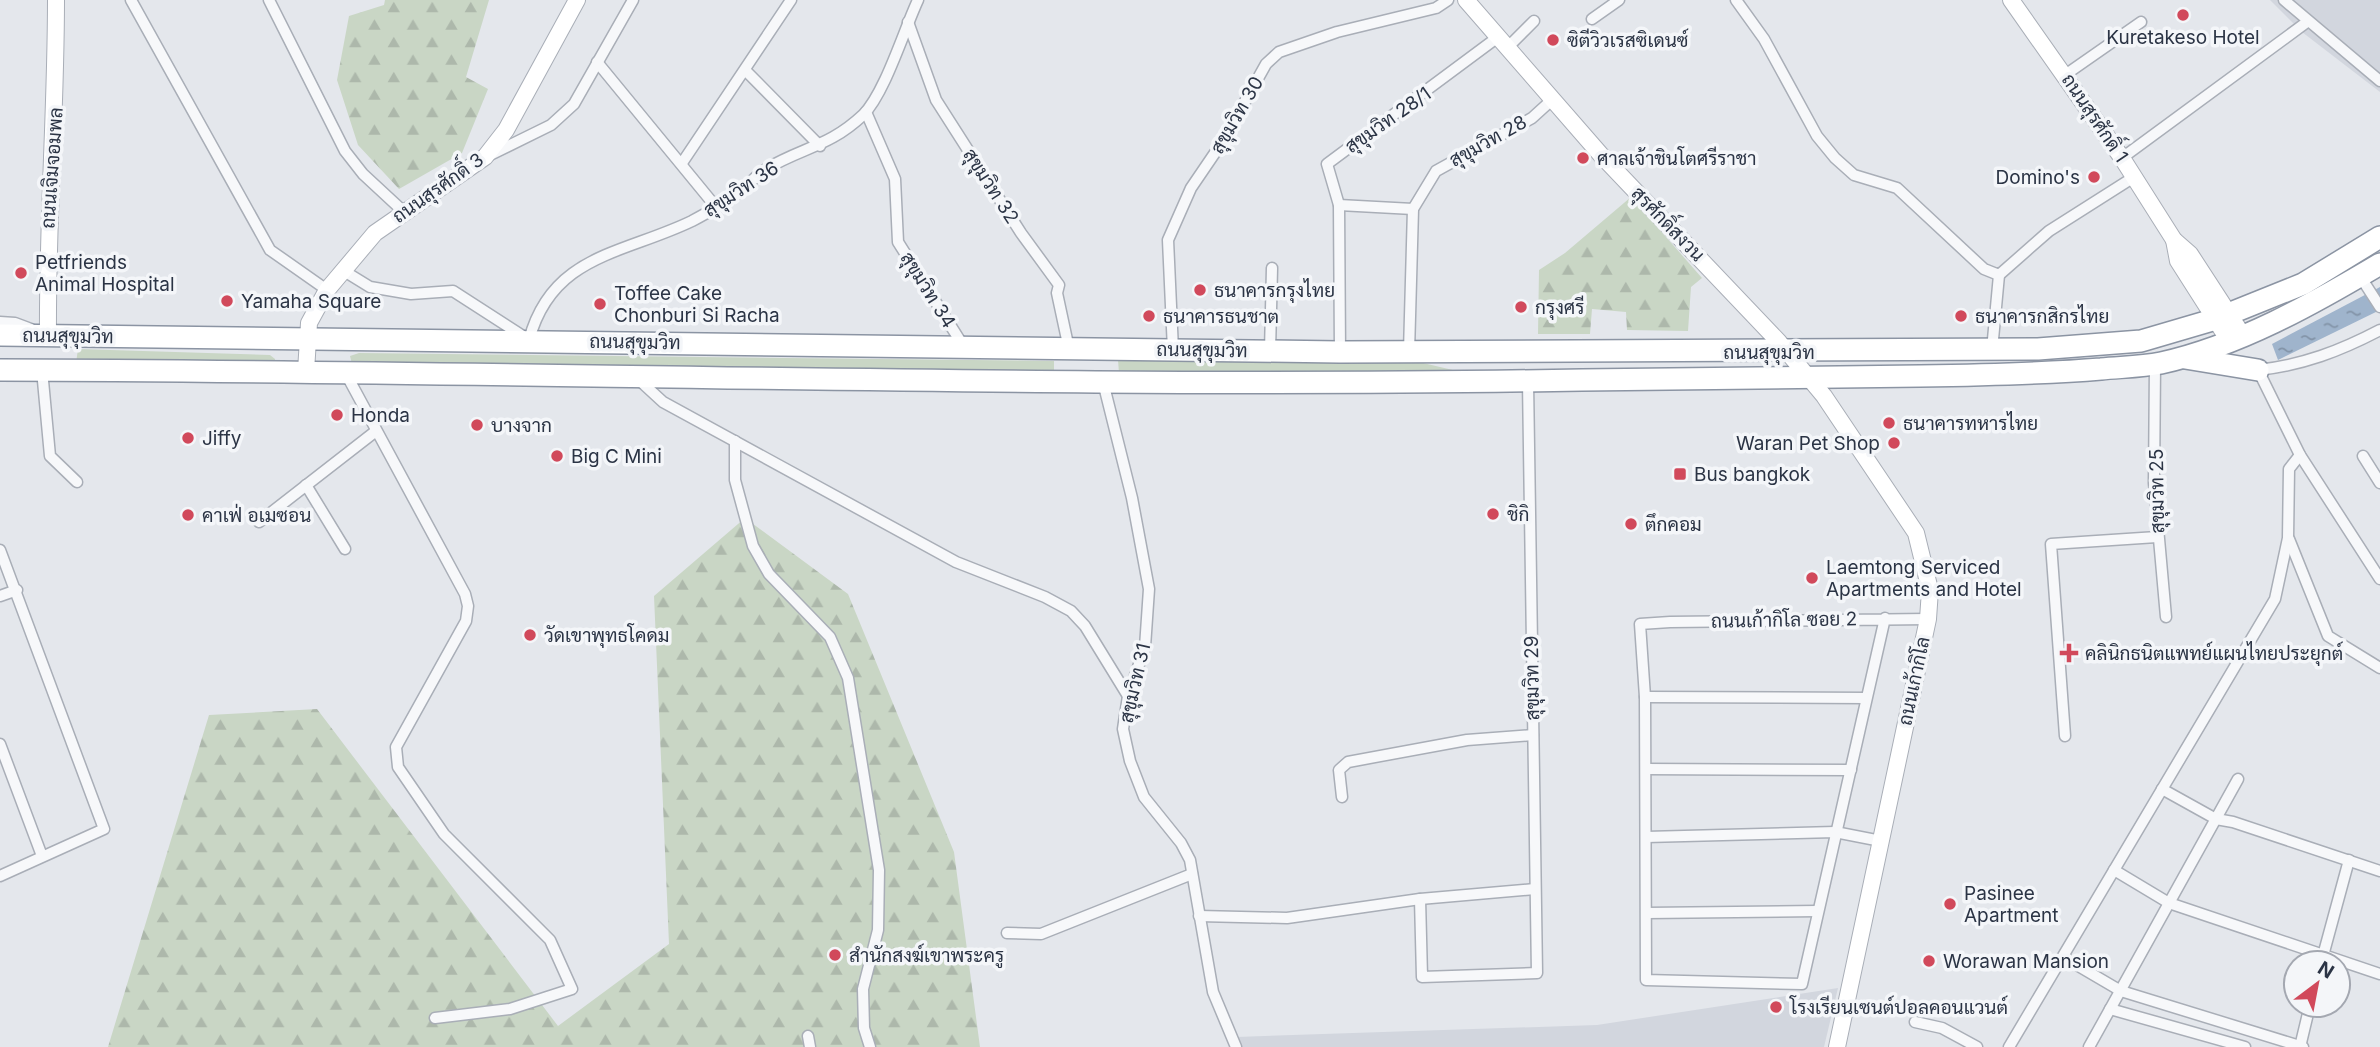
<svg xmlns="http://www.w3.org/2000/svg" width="2380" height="1047" viewBox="0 0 2380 1047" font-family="Inter,Sarabun,sans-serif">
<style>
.built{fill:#d2d6de}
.green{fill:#c9d6c5}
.forest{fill:url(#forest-firs)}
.water{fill:url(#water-ripples)}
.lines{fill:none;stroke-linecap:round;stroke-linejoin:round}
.street-casing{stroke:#a9aeb7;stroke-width:13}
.secondary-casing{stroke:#a9aeb7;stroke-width:18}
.highway-casing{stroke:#8b94a3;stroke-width:24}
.street{stroke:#f7f8fa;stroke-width:10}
.secondary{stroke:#fff;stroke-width:16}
.highway{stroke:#fff;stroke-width:21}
.poi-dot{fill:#d1495b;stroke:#f4f6f9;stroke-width:2.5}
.labels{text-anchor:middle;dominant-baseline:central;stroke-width:7;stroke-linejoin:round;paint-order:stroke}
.poi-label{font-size:19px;fill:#2b3445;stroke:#f4f6f9;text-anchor:start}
.street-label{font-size:19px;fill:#2b3445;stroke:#f4f6f9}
</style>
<defs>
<pattern id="forest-firs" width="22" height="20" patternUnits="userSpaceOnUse" patternTransform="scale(1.75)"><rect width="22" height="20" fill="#c9d6c5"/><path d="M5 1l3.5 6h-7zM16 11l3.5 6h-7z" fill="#adb8ab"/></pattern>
<pattern id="water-ripples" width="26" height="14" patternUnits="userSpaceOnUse" patternTransform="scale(1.75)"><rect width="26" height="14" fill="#9fb4cc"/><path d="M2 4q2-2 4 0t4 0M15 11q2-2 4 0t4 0" fill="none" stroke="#8293a7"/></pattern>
</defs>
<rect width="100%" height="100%" fill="#e4e7ec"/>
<g class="built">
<polygon points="2270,0 2380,0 2380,92 2302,32"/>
<polygon points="1838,988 1824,1047 1240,1047 1236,1037 1597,1025"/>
</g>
<g class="green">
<polygon points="78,349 270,355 275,359 275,362 76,363"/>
<polygon points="359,353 1054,361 1054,372 352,364 350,356"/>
<polygon points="1118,360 1423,363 1457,371 1426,376 1119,373"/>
</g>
<g class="forest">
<polygon points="385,0 489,0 466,77 488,89 462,153 399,189 358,145 337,80 349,16 384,5"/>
<polygon points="1631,197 1702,278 1691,287 1688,331 1627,330 1626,312 1592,309 1590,334 1538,334 1539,270 1565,253"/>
<polygon points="745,518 848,594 954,852 980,1047 108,1047 209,715 317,709 558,1026 669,944 654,596"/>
</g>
<polygon class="water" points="2380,287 2380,310 2278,360 2272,344"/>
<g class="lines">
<g class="street-casing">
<g id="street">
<polyline points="131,0 270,250 327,290"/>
<polyline points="269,0 345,151 363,174 404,212"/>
<polyline points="1736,0 1764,39 1817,136 1835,158 1854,175 1897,188 1984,269 1999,275 2049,231 2134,177"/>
<polyline points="2284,0 2380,81"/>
<polyline points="1592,19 1619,0"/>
<polyline points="908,22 936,100 1021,233 1059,285 1057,293 1069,349"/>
<polyline points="1508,47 1534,21"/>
<polyline points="597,62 716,207"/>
<polyline points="746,71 820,146"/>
<polyline points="2065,75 2141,22"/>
<polyline points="866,112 895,179 898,242 964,347"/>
<polyline points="488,156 551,125 574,104 633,0"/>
<polyline points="2122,158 2307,22"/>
<polyline points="682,163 791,0"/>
<polyline points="1339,205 1413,209"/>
<path d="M344,271L370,287L411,294L453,291L529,340C552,254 624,254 692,221C707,213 725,203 738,193C748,186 756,175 766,169C803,147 829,147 863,115C885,93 904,30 918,0"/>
<polyline points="2360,276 2380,307"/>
<polyline points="0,322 15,323 31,329"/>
<path d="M2380,330C2340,351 2303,365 2258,370L2300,455L2380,579"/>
<polyline points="1173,350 1168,240 1191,188 1223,141 1266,64 1279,52 1337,32 1436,8 1448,0"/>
<polyline points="1992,350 1999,275"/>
<polyline points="1270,351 1272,268"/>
<polyline points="1340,352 1339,205 1327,164 1498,37"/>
<polyline points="1409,352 1413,209 1436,171 1532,118 1554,98"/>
<polyline points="2155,364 2154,483 2166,617"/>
<polyline points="42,370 50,456 77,482"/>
<polyline points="345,372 465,594 468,606 466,621 396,747 398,767 444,834 550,940 572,989 510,1009 435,1018"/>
<polyline points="638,379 663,402 956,562 1045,597 1071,611 1085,626 1128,696"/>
<polyline points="1103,382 1132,498 1149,589 1145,647 1128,696 1123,729 1130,761 1144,797 1181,843 1190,860 1213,992 1236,1047"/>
<polyline points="735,441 735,480 753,546 769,574 830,637 848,678 879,870 878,930 863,989 864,1028 870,1047"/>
<polyline points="2363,456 2380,483"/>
<polyline points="306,485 345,549"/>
<polyline points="259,522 376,431"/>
<polyline points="2289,539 2328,636 2380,668"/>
<polyline points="0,550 104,829 0,876"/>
<polyline points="0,596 17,590"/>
<polyline points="1885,618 1802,984 1646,980 1645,697 1640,624 1670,622 1928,619"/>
<polyline points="1645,697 1866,698"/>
<polyline points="2065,736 2051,544 2157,537"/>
<polyline points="0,744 42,856"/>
<polyline points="1646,769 1851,770"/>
<polyline points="2162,789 2216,819 2233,822 2380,871"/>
<polyline points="1342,797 1339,770 1348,762 1467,740 1533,735"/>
<polyline points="1646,837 1835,832 1881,841"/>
<polyline points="2114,870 2169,903 2380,974"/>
<polyline points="1420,899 1422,977 1537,973 1528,382"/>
<polyline points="1647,913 1817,911"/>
<polyline points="1199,916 1287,918 1420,899 1535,889"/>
<polyline points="1007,933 1041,934 1192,874"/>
<polyline points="2063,957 2121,991 2303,1047"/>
<polyline points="2321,963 2349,860"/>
<polyline points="2110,1009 2245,1047"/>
<polyline points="1915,1022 1942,1028 1977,1047"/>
<polyline points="808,1036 810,1047"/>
<polyline points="2009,1047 2275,599 2288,538 2289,469 2300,455"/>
<polyline points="2089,1047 2238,779"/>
<polyline points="2300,1047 2310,1005"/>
</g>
</g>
<g class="secondary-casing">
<g id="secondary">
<polyline points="1466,0 1601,155 1779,342 1824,396 1916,533 1930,590 1928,619 1837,1047"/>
<polyline points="2011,0 2122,158 2174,240 2190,254 2242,334"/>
<polyline points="2174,240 2178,261 2229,341"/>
<path d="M48,336C47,224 56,112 56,0"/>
<polyline points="306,371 309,323 327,290 375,233 485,157 506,130 577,0"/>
</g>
</g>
<g class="highway-casing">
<g id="highway">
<polyline points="0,335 1340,352 2038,349 2141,341 2216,319 2303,284 2380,237"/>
<polyline points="2185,358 2258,370"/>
<path d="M0,370C527,371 1054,389 1582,380C1694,378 1807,377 1920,376C1980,375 2040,374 2101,369C2120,367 2141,367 2161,363C2238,346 2313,304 2380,264"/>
</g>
</g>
<use href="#street" class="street"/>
<use href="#secondary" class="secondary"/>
<use href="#highway" class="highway"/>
</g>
<g class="poi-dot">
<circle cx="2183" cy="15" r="7"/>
<circle cx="1553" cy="40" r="7"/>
<circle cx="1583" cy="158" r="7"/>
<circle cx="2094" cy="177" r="7"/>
<circle cx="21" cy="273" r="7"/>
<circle cx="1200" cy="290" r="7"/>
<circle cx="227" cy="301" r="7"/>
<circle cx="600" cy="304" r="7"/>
<circle cx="1521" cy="307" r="7"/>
<circle cx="1149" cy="316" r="7"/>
<circle cx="1961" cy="316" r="7"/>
<circle cx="337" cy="415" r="7"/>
<circle cx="1889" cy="423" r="7"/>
<circle cx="477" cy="425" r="7"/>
<circle cx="188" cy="438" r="7"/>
<circle cx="1894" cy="443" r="7"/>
<circle cx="557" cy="456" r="7"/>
<rect x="1673" y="467" width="14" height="14" rx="3.5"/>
<circle cx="1493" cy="514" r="7"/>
<circle cx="188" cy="515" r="7"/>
<circle cx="1631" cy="524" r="7"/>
<circle cx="1812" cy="578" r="7"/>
<circle cx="530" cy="635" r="7"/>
<path d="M2065.5 642.5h7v7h7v7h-7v7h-7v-7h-7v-7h7z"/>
<circle cx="1950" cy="904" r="7"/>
<circle cx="835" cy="955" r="7"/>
<circle cx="1929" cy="961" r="7"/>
<circle cx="1776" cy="1007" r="7"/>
</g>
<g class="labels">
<g class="poi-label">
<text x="2183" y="37" text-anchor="middle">Kuretakeso Hotel</text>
<text x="1567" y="40">ซิตีวิวเรสซิเดนซ์</text>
<text x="1597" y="158">ศาลเจ้าชินโตศรีราชา</text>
<text x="2080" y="177" text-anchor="end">Domino's</text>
<text x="35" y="262">Petfriends<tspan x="35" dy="22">Animal Hospital</tspan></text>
<text x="1214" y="290">ธนาคารกรุงไทย</text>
<text x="614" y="293">Toffee Cake<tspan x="614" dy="22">Chonburi Si Racha</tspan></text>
<text x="241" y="301">Yamaha Square</text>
<text x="1535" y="307">กรุงศรี</text>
<text x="1163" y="316">ธนาคารธนชาต</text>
<text x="1975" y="316">ธนาคารกสิกรไทย</text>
<text x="351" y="415">Honda</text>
<text x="1903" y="423">ธนาคารทหารไทย</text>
<text x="491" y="425">บางจาก</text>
<text x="202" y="438">Jiffy</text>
<text x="1880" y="443" text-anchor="end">Waran Pet Shop</text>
<text x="571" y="456">Big C Mini</text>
<text x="1694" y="474">Bus bangkok</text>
<text x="1507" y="514">ชิกิ</text>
<text x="202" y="515">คาเฟ่ อเมซอน</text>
<text x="1645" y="524">ตึกคอม</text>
<text x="1826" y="567">Laemtong Serviced<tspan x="1826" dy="22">Apartments and Hotel</tspan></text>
<text x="544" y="635">วัดเขาพุทธโคดม</text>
<text x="2085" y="653">คลินิกธนิตแพทย์แผนไทยประยุกต์</text>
<text x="1964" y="893">Pasinee<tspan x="1964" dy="22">Apartment</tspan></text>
<text x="849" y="955">สำนักสงฆ์เขาพระครู</text>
<text x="1943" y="961">Worawan Mansion</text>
<text x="1790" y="1007">โรงเรียนเซนต์ปอลคอนแวนต์</text>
</g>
<g class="street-label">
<text transform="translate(1237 115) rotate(-60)">สุขุมวิท 30</text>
<text transform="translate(2095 118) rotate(56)">ถนนสุรศักดิ์ 1</text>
<text transform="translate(1388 120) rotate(-35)">สุขุมวิท 28/1</text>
<text transform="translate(1488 141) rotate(-29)">สุขุมวิท 28</text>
<text transform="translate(52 168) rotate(-86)">ถนนเจิมจอมพล</text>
<text transform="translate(991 186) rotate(57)">สุขุมวิท 32</text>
<text transform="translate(438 188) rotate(-35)">ถนนสุรศักดิ์ 3</text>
<text transform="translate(741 189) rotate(-33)">สุขุมวิท 36</text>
<text transform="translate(1668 224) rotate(46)">สุรศักดิ์สงวน</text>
<text transform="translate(928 290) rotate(58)">สุขุมวิท 34</text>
<text transform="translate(68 336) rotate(1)">ถนนสุขุมวิท</text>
<text transform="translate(635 342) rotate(1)">ถนนสุขุมวิท</text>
<text transform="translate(1202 350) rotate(1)">ถนนสุขุมวิท</text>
<text x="1769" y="352">ถนนสุขุมวิท</text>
<text transform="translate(2157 491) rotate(-91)">สุขุมวิท 25</text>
<text transform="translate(1784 620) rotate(-1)">ถนนเก้ากิโล ซอย 2</text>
<text transform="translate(1532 678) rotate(-91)">สุขุมวิท 29</text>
<text transform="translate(1914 681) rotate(-78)">ถนนเก้ากิโล</text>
<text transform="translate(1135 683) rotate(-77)">สุขุมวิท 31</text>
</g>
</g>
<g transform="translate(2317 984) rotate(32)"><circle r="33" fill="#f4f6f9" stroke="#a4a8b1" stroke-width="2"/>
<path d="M0-5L12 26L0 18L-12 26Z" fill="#d1495b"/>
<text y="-10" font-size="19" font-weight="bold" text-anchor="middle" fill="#2b3445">N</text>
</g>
</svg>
